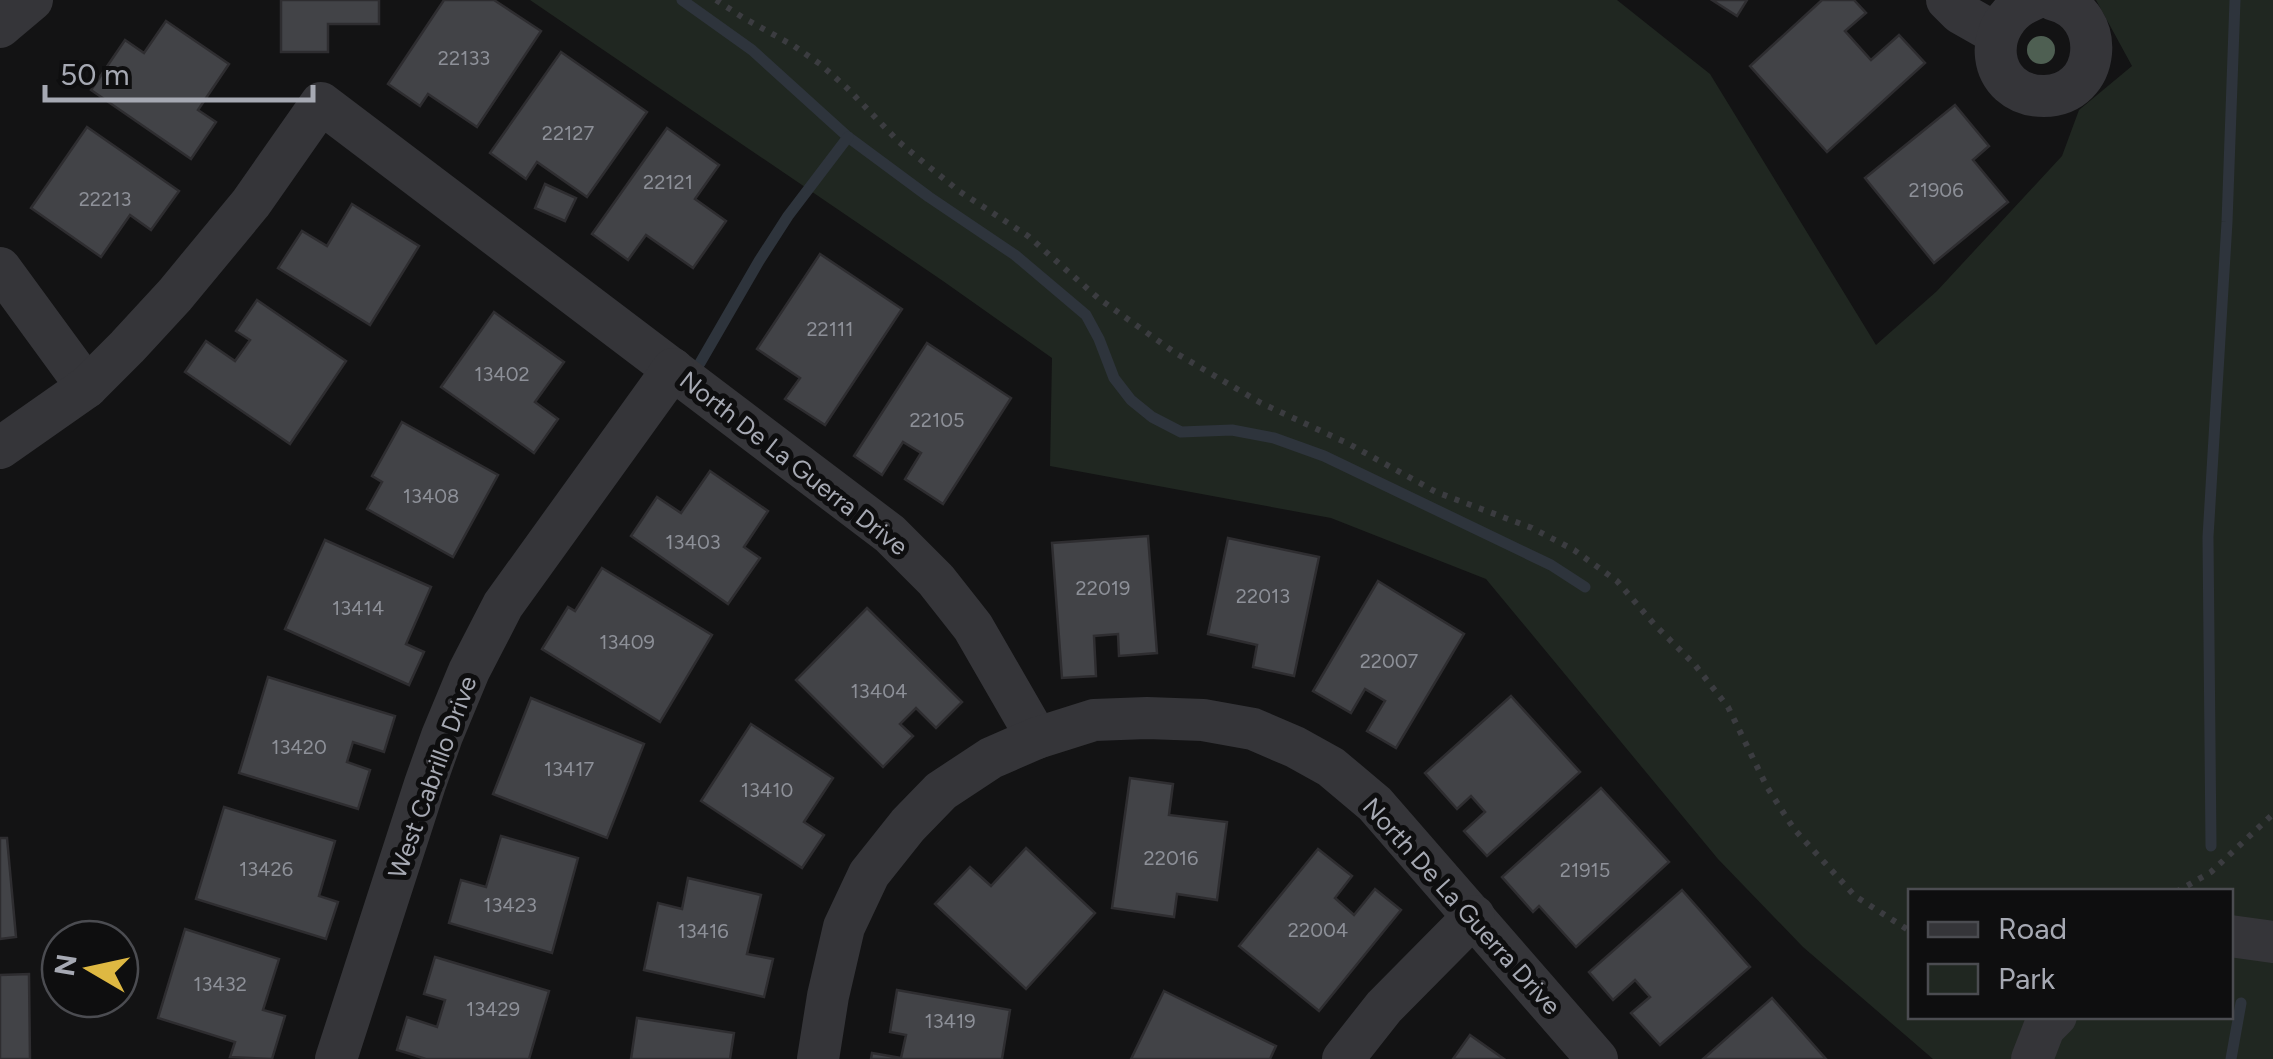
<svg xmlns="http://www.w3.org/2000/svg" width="2273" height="1059" viewBox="0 0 2273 1059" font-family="Figtree,sans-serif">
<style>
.green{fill:#202721;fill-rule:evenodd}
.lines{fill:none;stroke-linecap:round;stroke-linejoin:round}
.stream{stroke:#2e343c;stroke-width:11}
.building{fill:#424347;stroke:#2e2d30;stroke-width:2.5}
.path{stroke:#3b3c40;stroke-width:6;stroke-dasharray:5 8;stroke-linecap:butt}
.minor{stroke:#353539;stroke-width:42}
.tree{fill:#4e5f52}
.labels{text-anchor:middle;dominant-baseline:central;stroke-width:10;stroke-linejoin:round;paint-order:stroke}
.number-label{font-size:20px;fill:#8d9098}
.street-label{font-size:25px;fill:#a6a9b3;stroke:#0e0e0f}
</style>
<rect width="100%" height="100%" fill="#131314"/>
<path class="green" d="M530,0H1617L1710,74L1876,345L1937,291L2062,156L2079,110L2132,66L2096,0H2273V1059H1933L1803,947L1718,859L1486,579L1331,518L1050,466L1052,358L943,281ZM1910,892H2230V1016H1910Z"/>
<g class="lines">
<g class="stream">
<polyline points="682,0 752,50 848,137 929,197 1015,255 1086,315 1099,339 1114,378 1131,400 1152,417 1181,432 1232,430 1274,438 1324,456 1551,565 1585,587"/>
<polyline points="700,363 759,261 788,216 848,137"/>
<polyline points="2211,846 2208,537 2227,222 2235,0"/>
<polyline points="2231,1059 2241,1003"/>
</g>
</g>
<g class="building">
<polygon points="281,0 379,0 379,24 328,24 328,52 281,52"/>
<polygon points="444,0 494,0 541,31 477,127 428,94 420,106 388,84"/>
<polygon points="1712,0 1747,0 1737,16"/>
<polygon points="1822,0 1854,0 1866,13 1845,31 1871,60 1899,35 1925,63 1827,152 1750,66"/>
<polygon points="166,21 229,64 198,110 216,122 191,159 91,90 125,40 144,53"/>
<polygon points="561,52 647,112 587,197 537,162 526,179 490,153"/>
<polygon points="1955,105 1989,146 1973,160 2008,202 1934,263 1865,178"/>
<polygon points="87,127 179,191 151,230 130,215 101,257 31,208"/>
<polygon points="667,128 719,165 695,199 726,221 693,268 646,235 628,260 592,234"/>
<polygon points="545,184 576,198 565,221 535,208"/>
<polygon points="352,204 419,246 370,325 278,268 302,231 327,246"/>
<polygon points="820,254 902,309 825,425 785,399 800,378 757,349"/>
<polygon points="257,300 346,361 290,444 185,372 206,341 235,361 250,340 236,331"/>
<polygon points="494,312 564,362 535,402 558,419 534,453 441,387"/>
<polygon points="927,343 1011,398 943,504 905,479 921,453 903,442 882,475 854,456"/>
<polygon points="402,422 498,475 453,557 367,509 382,482 372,476"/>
<polygon points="710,471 768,511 744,547 760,558 728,604 631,536 657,497 681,513"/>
<polygon points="1148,536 1157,653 1119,656 1118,634 1094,636 1096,676 1062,678 1052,543"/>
<polygon points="1228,538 1319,557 1294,676 1253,667 1257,645 1208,634"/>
<polygon points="325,540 431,587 406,644 424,652 409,685 285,629"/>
<polygon points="602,568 712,635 660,722 542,649 568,607 575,611"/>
<polygon points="1378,581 1464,634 1396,748 1367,731 1385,701 1365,689 1351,713 1313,691"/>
<polygon points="867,608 962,702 936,728 916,708 900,724 913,736 883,767 796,680"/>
<polygon points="268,677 395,716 384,752 353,742 347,762 370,770 358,809 239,773"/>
<polygon points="1511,696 1580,772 1487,856 1464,831 1485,812 1471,796 1457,809 1425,773"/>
<polygon points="531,698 644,744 607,838 493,794"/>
<polygon points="751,724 833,778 804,822 824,835 802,868 701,801"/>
<polygon points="1130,778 1173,784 1169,815 1227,822 1217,900 1177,894 1174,917 1112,908"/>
<polygon points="1601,788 1669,862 1576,947 1539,906 1533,912 1502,877"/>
<polygon points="224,807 335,841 319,896 338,902 326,939 196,899"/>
<polygon points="501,836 578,858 552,953 449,923 461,880 486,887"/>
<polygon points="0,838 7,838 16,937 0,939"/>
<polygon points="1026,848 1095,913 1026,989 935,904 970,867 991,886"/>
<polygon points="1318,849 1352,876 1335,898 1354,915 1375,889 1401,910 1319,1011 1239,946"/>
<polygon points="688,878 761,895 747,954 773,959 764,997 644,970 658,903 682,909"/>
<polygon points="1682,890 1750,967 1660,1045 1631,1013 1650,997 1635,980 1613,1000 1589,972"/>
<polygon points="185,929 279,959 263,1010 285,1016 272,1059 230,1057 235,1042 158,1018"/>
<polygon points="435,957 549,991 529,1059 426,1059 397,1050 407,1017 437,1027 445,1000 424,994"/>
<polygon points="29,974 30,1059 0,1059 0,975"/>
<polygon points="897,990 1010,1010 1002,1059 871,1059 872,1053 901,1058 906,1035 890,1032"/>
<polygon points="1164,991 1276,1046 1270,1059 1131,1059"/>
<polygon points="1772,998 1826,1059 1703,1059"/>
<polygon points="637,1018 734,1033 730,1059 631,1059"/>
<polygon points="1470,1035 1504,1059 1453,1059"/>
</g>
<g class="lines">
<g class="path">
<polyline points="716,0 742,17 794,46 820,64 847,88 899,142 928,166 959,191 1028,236 1098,298 1174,352 1261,403 1349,444 1436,492 1532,528 1574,550 1617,581 1654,624 1695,665 1728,707 1767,787 1794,829 1855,896 1910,931"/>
<polyline points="2176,892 2211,872 2273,814"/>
</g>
<g class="minor">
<polyline points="1947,0 1960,13 1997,34"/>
<path d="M2032,0C1978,22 1986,96 2044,96C2101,96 2109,14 2054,0"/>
<polyline points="0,27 32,0"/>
<polyline points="0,268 87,387"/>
<polyline points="0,448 87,387 127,347 175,295 251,203 321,103 890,534 936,580 973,627 1037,738"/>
<polyline points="2230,936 2273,942"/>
<polyline points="336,1059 425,784 442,736 469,671 503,605 673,369"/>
<polyline points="818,1059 828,996 844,927 869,874 908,825 941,791 991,758 1037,738 1094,720 1147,718 1203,720 1253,729 1295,747 1331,767 1375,804 1597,1059"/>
<polyline points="1343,1059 1384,1007 1474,916"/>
<polyline points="2032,1059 2044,1028 2056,1016"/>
</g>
</g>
<circle class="tree" cx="2041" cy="50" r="14"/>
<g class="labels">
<g class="number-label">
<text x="464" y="58">22133</text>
<text x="568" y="133">22127</text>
<text x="668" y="182">22121</text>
<text x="1936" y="190">21906</text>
<text x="105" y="199">22213</text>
<text x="830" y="329">22111</text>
<text x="502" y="374">13402</text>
<text x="937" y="420">22105</text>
<text x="431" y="496">13408</text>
<text x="693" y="542">13403</text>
<text x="1103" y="588">22019</text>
<text x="1263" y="596">22013</text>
<text x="358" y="608">13414</text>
<text x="627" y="642">13409</text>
<text x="1389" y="661">22007</text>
<text x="879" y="691">13404</text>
<text x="299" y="747">13420</text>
<text x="569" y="769">13417</text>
<text x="767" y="790">13410</text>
<text x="1171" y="858">22016</text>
<text x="266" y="869">13426</text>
<text x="1585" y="870">21915</text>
<text x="510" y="905">13423</text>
<text x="1318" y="930">22004</text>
<text x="703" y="931">13416</text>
<text x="220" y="984">13432</text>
<text x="493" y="1009">13429</text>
<text x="950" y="1021">13419</text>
</g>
<g class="street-label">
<text transform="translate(794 463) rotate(38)">North De La Guerra Drive</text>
<text transform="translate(432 777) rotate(-70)">West Cabrillo Drive</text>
<text transform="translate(1462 906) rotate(48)">North De La Guerra Drive</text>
</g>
</g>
<rect x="1908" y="889" width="325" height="130" fill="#0e0e0f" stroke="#4b4c51" stroke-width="2.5"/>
<rect x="1928" y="922" width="50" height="15" fill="#353539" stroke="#4b4c51" stroke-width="2.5"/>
<text x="1998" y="939" font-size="30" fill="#a6a9b3">Road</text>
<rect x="1928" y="964" width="50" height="30" fill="#202721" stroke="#4b4c51" stroke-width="2.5"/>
<text x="1998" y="989" font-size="30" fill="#a6a9b3">Park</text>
<g transform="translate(90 969) rotate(279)"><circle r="48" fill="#0e0e0f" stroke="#4b4c51" stroke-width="2.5"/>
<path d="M0-8L18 38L0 25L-18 38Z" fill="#deb842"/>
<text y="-15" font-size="28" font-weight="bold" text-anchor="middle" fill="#a6a9b3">N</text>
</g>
<path d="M45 85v15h268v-15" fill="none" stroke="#a6a9b3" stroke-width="5"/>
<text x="60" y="85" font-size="30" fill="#a6a9b3" stroke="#0e0e0f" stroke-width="8" paint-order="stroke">50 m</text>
</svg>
